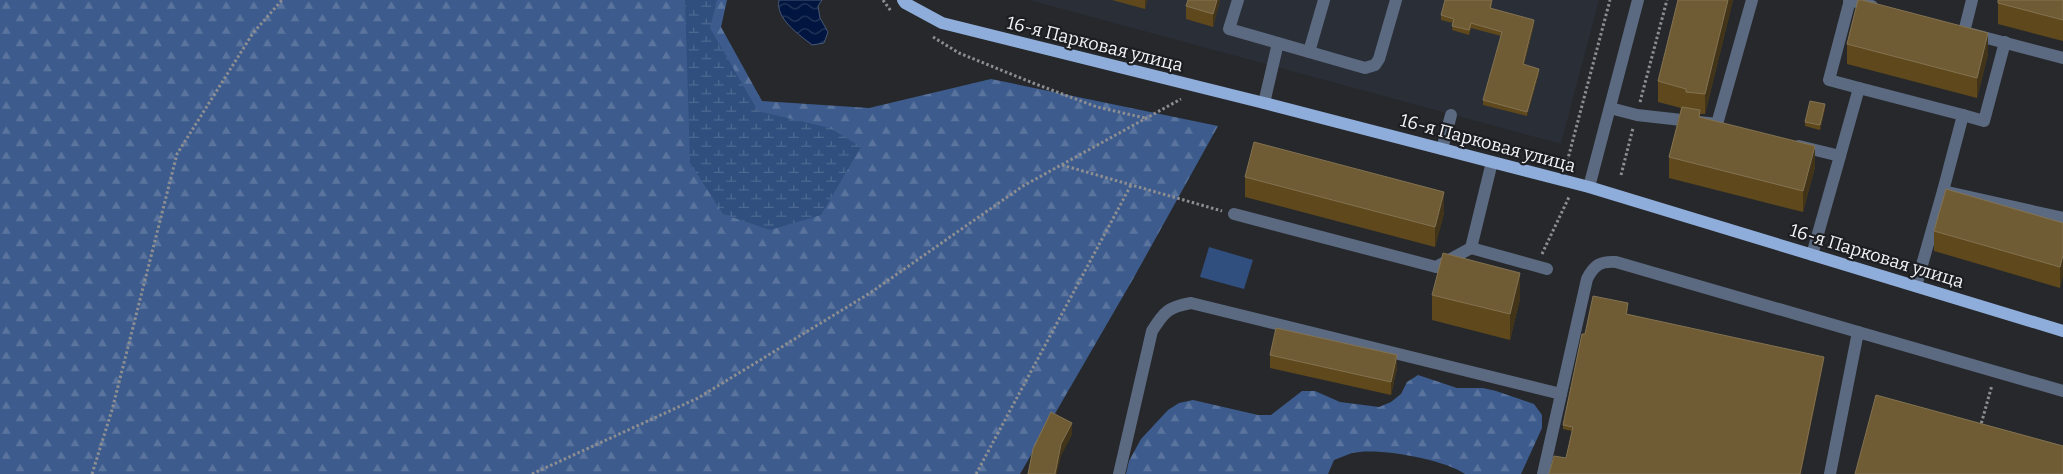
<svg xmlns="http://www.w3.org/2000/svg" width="2063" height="474" viewBox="0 0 2063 474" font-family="Bitter,serif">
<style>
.built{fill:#292e37}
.forest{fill:url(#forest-firs)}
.wetland{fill:url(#wetland-marsh)}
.pitch{fill:#304f7e}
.water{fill:url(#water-waves);stroke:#495876}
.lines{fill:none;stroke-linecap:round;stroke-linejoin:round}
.path{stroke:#8d8e91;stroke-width:3;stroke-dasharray:2.5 2.5;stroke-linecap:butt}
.minor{stroke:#5c6a81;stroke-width:12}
.major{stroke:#8fadda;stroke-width:12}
.wall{fill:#5f491c}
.shaded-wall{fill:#423418}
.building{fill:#6f5b34;stroke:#837352}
.labels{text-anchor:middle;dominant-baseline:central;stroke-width:4.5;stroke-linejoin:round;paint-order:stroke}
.street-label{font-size:18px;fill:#f2f3f6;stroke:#1c1e22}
</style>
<defs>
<pattern id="forest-firs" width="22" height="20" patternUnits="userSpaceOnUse" patternTransform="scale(1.25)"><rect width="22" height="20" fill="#3d5c8d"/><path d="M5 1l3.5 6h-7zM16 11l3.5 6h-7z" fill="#5a749e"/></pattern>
<pattern id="wetland-marsh" width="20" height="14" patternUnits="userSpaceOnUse" patternTransform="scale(1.25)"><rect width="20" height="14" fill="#304f7e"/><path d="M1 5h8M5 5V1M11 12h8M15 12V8" fill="none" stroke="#4e6991"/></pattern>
<pattern id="water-waves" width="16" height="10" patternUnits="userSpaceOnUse" patternTransform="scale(1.25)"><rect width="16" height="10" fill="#00153f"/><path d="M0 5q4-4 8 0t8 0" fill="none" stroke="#26385b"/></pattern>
</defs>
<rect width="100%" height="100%" fill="#26282b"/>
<polygon class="built" points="1029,0 1599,0 1561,144"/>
<g class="forest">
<polygon points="0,0 727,0 721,27 762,101 869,108 991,79 1218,126 1133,279 1020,474 0,474"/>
<path d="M1418,375L1457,388H1483L1496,391L1534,404L1542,415V428L1521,474H1465C1444,459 1377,447 1352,453C1346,455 1340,458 1334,460L1328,474H1126L1129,461L1141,439L1168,410L1179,403L1193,400L1258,415H1271L1302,391H1315L1340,402L1379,407L1391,402L1401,394L1407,382Z"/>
</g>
<polygon class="wetland" points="685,0 717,0 710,28 758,111 830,128 861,147 821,215 770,230 723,214 690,163"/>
<polygon class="pitch" points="1209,247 1253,260 1244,289 1200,277"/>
<path class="water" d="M779,0H822L818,6L820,18L828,32L824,43L812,45C800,35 775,19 779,0Z"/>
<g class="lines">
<g class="path">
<polyline points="883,0 891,11"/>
<polyline points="933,37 959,53 1033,83 1097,107 1145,118"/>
<polyline points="1640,102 1667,0"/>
<polyline points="1062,165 1222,211"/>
<polyline points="1566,166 1610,0"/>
<polyline points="1621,175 1633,128"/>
<polyline points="1542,254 1569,197"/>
<polyline points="1980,428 1992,385"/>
<polyline points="92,474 112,410 177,154 253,33 282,0"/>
<polyline points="532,474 698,398 870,293 1023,186 1181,99"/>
<polyline points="976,474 1131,185"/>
</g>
<g class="minor">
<polyline points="1238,0 1229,29 1365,68 1375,65 1379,59 1396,0"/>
<polyline points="1849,0 1872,6"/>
<polyline points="1850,0 1829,80 1859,88"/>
<polyline points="1972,0 1964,32 2063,58"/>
<polyline points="1309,52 1324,0"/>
<polyline points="1264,103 1278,43"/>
<polyline points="1610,108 1637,115 1717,124 1752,0"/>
<polyline points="1963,115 1984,121 2005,42"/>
<polyline points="1799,146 1840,156 1812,255"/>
<polyline points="1442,149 1451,115"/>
<polyline points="1840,156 1859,88 1963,115 1943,191 2063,218"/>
<polyline points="1492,162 1471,248 1547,269"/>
<polyline points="1589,187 1638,0"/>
<polyline points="1234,214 1436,267 1471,248"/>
<polyline points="1916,286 1943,191"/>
<polyline points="1858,332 2063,391"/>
<path d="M1119,474L1152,331C1164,312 1168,307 1191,303L1561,394"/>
<path d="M1543,474L1587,279C1594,265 1600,261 1616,262L1858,332L1830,474"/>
</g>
<polyline class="major" points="903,0 905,3 942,23 1264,103 1589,187 2063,331"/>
</g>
<g class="wall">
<polygon points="1112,0 1147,0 1145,9"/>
<polygon points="1188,0 1220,0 1213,27 1186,19 1186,6"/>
<polygon points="1678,0 1733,0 1705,114 1700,114 1700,117 1815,167 1803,212 1669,178 1669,157 1681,108 1658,102 1658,81"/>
<polygon points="2063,0 2063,41 1998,24 1998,3"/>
<polygon points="1492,4 1491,8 1534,25 1524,65 1539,73 1527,116 1483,105 1483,100 1501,36 1471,28 1469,35 1452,30 1453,23 1441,20 1441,15"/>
<polygon points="1847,44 1988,54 1977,98 1847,64"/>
<polygon points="1825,109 1820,130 1805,126 1805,122"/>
<polygon points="1245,177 1444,213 1435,247 1245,197"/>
<polygon points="2063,223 2060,288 1934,251 1934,231"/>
<polygon points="1432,295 1520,299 1510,340 1432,320"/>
<polygon points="1628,308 1627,314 1824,361 1566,458 1572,431 1563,429 1563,425 1585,334"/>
<polygon points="1270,355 1397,368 1391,395 1270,368"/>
</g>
<g class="shaded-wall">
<polygon points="1145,0 1147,0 1145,9"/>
<polygon points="1217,0 1220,0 1213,27 1213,14"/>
<polygon points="1728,0 1733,0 1705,114 1705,94"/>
<polygon points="1534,20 1534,25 1523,69 1523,64"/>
<polygon points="1988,33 1988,54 1977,98 1977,78"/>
<polygon points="1539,69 1539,73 1527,116 1527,112"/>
<polygon points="1825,104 1825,109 1820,130 1820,125"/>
<polygon points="1815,146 1815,167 1803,212 1803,191"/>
<polygon points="1444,192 1444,213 1435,247 1435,227"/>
<polygon points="2063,255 2063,276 2060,288 2060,267"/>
<polygon points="1520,273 1520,299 1510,340 1510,314"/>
<polygon points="1397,355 1397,368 1391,395 1391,382"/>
<polygon points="1824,357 1824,361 1801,474 1800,474"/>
<polygon points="1072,423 1072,435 1061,456 1057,474 1055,474 1061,444"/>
</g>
<g class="building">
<polygon points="1188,0 1217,0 1213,14 1186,6"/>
<polygon points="1445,0 1492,0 1490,8 1534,20 1523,64 1539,69 1527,112 1483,100 1502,32 1471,23 1469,30 1452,26 1454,19 1441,15"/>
<polygon points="1678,0 1728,0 1705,94 1686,92 1686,89 1658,81"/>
<polygon points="1858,0 1862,0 1988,33 1977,78 1847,44"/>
<polygon points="1998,0 2063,0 2063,20 1998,3"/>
<polygon points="1810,101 1825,104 1820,125 1805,122"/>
<polygon points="1682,107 1700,110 1699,117 1815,146 1803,191 1669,157"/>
<polygon points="1254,142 1444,192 1435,227 1245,177"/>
<polygon points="1946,189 2063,223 2063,255 2060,267 1934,231"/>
<polygon points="1443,253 1520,273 1510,314 1432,295"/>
<polygon points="1593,296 1628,303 1626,314 1824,357 1800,474 1549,474 1554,456 1566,458 1573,427 1563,425 1582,334 1585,334"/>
<polygon points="1276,328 1397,355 1391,382 1270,355"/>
<polygon points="1876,395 2063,446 2063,474 1855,474"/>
<polygon points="1051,412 1072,423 1061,444 1055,474 1028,474 1033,449"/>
</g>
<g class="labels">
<g class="street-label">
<text transform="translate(1095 44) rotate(14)">16-я Парковая улица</text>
<text transform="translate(1488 143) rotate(15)">16-я Парковая улица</text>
<text transform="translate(1877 256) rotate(17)">16-я Парковая улица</text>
</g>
</g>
</svg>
